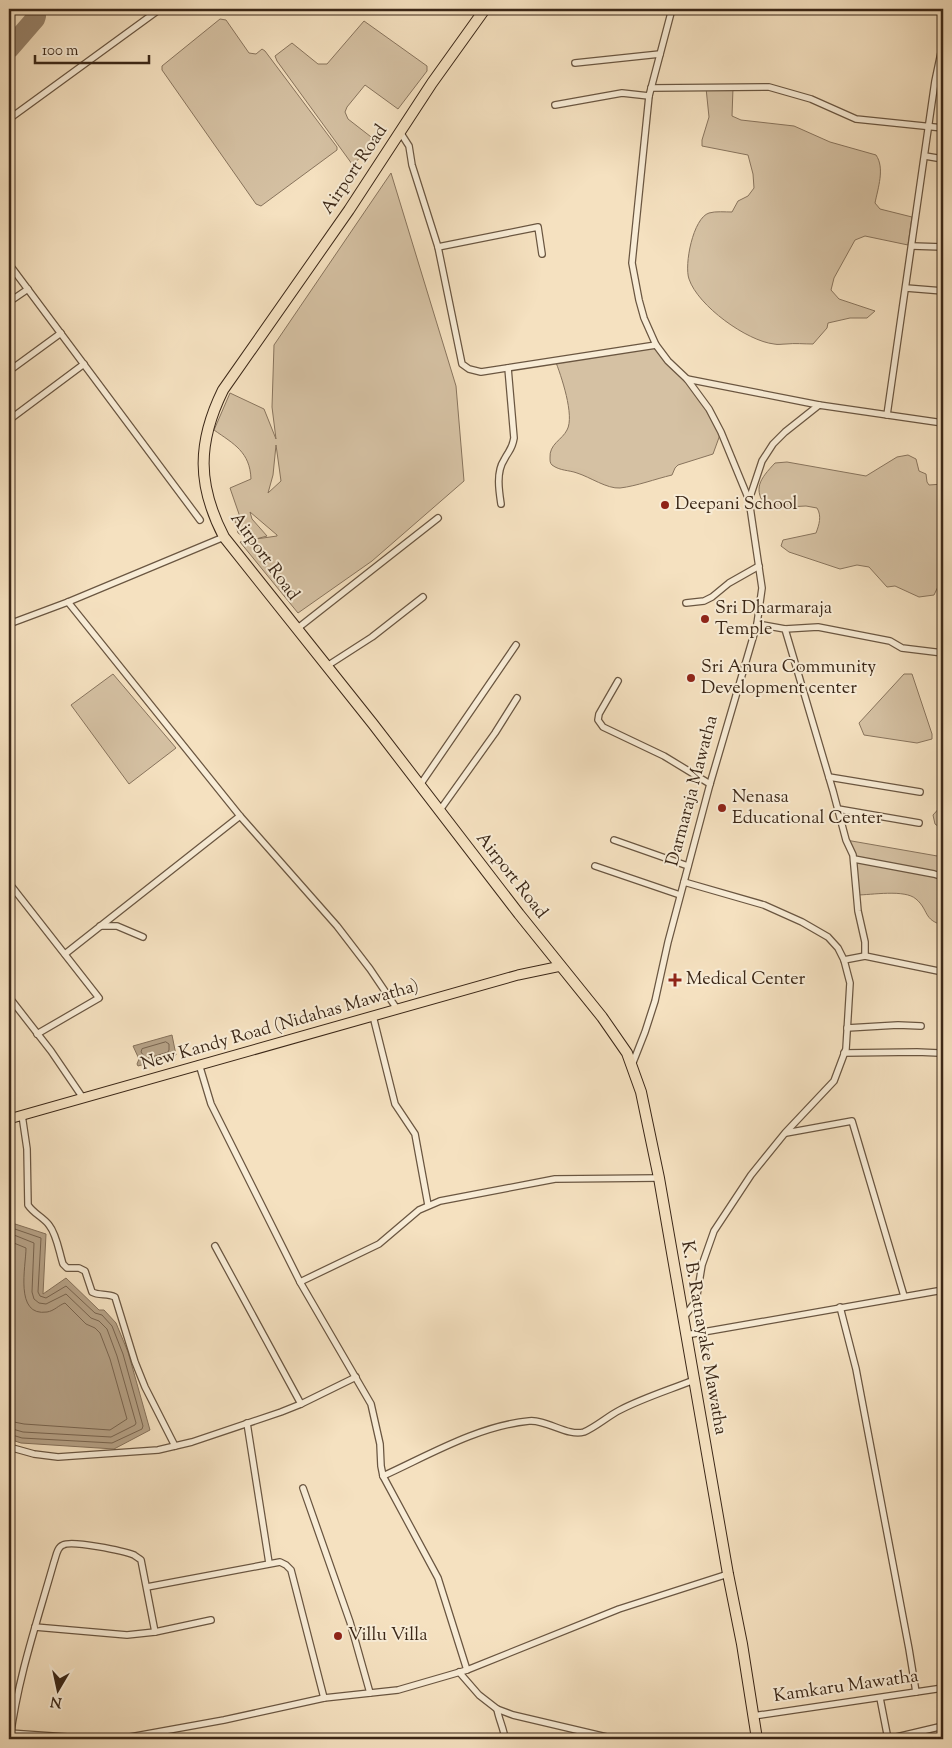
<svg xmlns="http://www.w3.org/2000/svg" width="952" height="1748" viewBox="0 0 952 1748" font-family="'Sorts Mill Goudy',serif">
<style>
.green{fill:#d5c1a3;stroke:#88745d;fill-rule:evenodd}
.water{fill:#b6a287;stroke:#85715a}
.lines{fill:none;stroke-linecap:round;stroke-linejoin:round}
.shore{stroke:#78644f;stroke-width:1}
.taxiway{stroke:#98846c;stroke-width:20}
.minor-casing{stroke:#6a5641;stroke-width:8}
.primary-casing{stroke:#3b2717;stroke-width:11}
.trunk-casing{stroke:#3b2717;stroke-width:12}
.minor{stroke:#f8ecd6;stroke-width:5.5}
.primary{stroke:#f5e1c0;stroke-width:9}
.trunk{stroke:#f5e1c0;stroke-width:10}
.poi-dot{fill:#8f2418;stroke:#f8ecd6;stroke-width:2}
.labels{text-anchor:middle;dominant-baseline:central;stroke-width:4;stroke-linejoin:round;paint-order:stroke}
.street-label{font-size:18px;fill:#3b2717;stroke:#f8ecd6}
.poi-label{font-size:18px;fill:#3b2717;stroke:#f8ecd6;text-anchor:start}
</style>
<rect width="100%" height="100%" fill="#f5e1c0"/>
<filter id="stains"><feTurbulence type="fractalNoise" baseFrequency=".004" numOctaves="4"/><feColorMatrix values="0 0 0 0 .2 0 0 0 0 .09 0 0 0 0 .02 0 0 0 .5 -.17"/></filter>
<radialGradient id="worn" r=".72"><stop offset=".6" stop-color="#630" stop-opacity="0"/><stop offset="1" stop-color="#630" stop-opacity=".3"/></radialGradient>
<g class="green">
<polygon points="220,19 226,20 249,53 256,54 262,49 265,51 337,147 337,150 261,206 256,204 162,70 162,66"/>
<polygon points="364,21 427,66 427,71 398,109 365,85 347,107 345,112 348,119 375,140 355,163 352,164 277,61 275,56 292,43 318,64 327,64"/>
<path d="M706,88H733L732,116L741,120L794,126L830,142L876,155C885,168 878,188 875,203L880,209L912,217L908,245L865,236L855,240L834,278L831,290L839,299L875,311L867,318H850L828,323L827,328L813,344C804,344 795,343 786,344C782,344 778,345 774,344C747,341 698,306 689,279C684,265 693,218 709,213C715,211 726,212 732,212L738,201L748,196L754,188L753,174L748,155L702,146V140L709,117Z"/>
<path d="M391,173L456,386L464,481L372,561L298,613L240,542L249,540L238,533L235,521L240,517L230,488L251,479C250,452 234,444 214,430L230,393L264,409L276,439L272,407L274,345ZM276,445L281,481L268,493L273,475ZM250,512L277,535V536L256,539L267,536L252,519Z"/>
<path d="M656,345L687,379L721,432L713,454L678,465L675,468L672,475C655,479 637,486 620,488C607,489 590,477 577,473C569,470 560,471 552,465C550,463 550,461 550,458C549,444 562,440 567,430C575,416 561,375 555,360Z"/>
<path d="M908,455L916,459L919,471L926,474L927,482L929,485L943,484V576L934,595L919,597L895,586L887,587L869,567L857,565L840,569L789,552L781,546L783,540L816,533C819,525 822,516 817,508L806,506L767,508C752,489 760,479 775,463L787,462L866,476L897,457Z"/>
<polygon points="113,674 176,748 129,784 71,705"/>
<polygon points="904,674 912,674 932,734 932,739 917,743 864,735 859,723"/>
<polygon points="943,804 943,830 935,824 933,815"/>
<path d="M846,840L943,857V925C923,920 929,910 916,899C905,889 871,895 857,895L855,865Z"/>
</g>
<g class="water">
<polygon points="172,1035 176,1055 138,1066 137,1064 139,1059 133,1046"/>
<polygon points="9,1222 46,1234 43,1294 66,1278 99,1310 104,1310 116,1323 128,1352 150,1430 114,1449 21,1443 9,1439"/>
</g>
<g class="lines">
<g class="shore">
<polygon points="166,1042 169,1044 169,1050 168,1052 146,1059 141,1052 142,1049"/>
<polyline points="9,1227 41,1238 38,1292 40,1296 46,1298 66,1286 95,1313 102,1315 112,1326 123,1354 143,1426 142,1429 112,1443 22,1438 9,1434"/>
<polyline points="9,1233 34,1243 32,1292 34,1299 39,1303 46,1304 66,1294 91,1318 99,1321 107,1329 117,1356 136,1423 135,1425 111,1437 23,1432 9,1428"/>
<path d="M9,1241L26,1248C26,1266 14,1317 47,1312C54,1311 59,1305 65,1303L86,1324L95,1328L100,1333L110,1359L127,1419L110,1430L24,1424L9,1421"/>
</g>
<polyline class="taxiway" points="9,49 35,19 36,16 33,9"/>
<g class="minor-casing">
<g id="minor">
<polyline points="672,9 649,96 632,263 639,300 644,318 656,345 668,361 687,379 819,405"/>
<polyline points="575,63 660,54"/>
<polyline points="651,88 769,87 811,99 856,119 943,128"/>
<polyline points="555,105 622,93 649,96"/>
<polyline points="9,119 160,9"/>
<polyline points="400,132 409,146 412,165 438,247 462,364 469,369 481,372 656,345"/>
<polyline points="925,156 943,159"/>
<polyline points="912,246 943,247"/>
<polyline points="438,247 538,227 542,254"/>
<polyline points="9,264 200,520"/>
<polyline points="906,288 943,291"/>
<polyline points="9,302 28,289"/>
<polyline points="9,371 61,333"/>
<polyline points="687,379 709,409 721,432 749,500"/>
<polyline points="887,415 935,81 943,43"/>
<polyline points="9,420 84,364"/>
<path d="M501,504C499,491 496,472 504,460C509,450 512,450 514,438L508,368"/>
<polyline points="68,602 240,816 337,926 370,969 397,1009"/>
<polyline points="686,603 704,601 712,597 729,583 759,566"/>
<polyline points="9,624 68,602 224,537"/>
<polyline points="757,624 785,629 833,791 846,840 853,855 858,911 865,942 865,956"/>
<polyline points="298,628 438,518"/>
<polyline points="785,629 818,627 890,641 902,648 943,653"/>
<polyline points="327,666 372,637 423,597"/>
<polyline points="618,681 599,714 598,720 603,727 664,756 710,784"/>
<polyline points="829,777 920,792"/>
<polyline points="420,785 516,645"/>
<polyline points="838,809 919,823"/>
<polyline points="440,810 495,733 517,698"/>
<polyline points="614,840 688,866"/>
<polyline points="854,859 934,874 943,877"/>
<polyline points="595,866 680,895"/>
<polyline points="9,883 99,998 37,1034"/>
<polyline points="100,926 117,926 143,937"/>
<polyline points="65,954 240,816"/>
<polyline points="844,960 865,956 943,972"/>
<polyline points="9,997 51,1051 83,1098"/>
<polyline points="373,1016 395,1104 415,1134 428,1205"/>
<polyline points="847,1028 898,1025 921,1026"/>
<polyline points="844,1053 917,1052 939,1053"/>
<polyline points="199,1064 211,1104 300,1282 371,1404 380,1444 381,1466 383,1476 438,1578 467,1670"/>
<polyline points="632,1065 645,1032 655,1001 668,942 710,784 757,624 762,588 749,500 762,461 773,444 785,432 819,405 943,423"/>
<path d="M22,1115L27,1149L28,1205C34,1214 43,1217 49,1225C57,1235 59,1252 63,1264L67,1268H79L85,1271L92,1292C99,1296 107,1293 115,1297L135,1362L145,1387L175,1446"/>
<polyline points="786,1133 852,1121 904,1296"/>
<polyline points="215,1246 301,1404"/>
<polyline points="300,1282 379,1244 419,1210 440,1201 555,1179 659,1178"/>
<polyline points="840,1307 856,1369 909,1649 916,1692"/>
<polyline points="684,1317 696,1301 702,1265 714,1231 751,1175 785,1133 834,1081 846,1049 850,983 844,960 838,948 828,937 802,922 764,905 684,882"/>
<polyline points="686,1335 943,1290"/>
<polyline points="247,1423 269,1563"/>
<polyline points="9,1447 34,1454 58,1457 158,1450 192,1442 281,1412 301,1404 356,1377"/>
<path d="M383,1476C429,1455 478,1426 529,1421C546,1419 568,1437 584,1432C596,1427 608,1416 620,1410C643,1398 669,1390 694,1380"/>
<polyline points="303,1488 350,1622 370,1693"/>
<polyline points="147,1587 280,1562 286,1565 291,1570 324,1698"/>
<polyline points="35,1627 127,1635 155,1632 211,1620"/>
<polyline points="459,1672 479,1695 497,1709 513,1715 615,1739"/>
<polyline points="880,1698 888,1739"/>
<path d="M497,1709C499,1720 504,1729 505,1739"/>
<polyline points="753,1716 943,1688"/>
<polyline points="9,1733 96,1739"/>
<path d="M10,1739C18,1677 37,1622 54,1562C56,1557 57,1547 63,1545C72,1540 124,1551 134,1555C135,1556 140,1559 141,1560L155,1632"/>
<polyline points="119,1739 224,1720 324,1698 398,1690 467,1670 619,1609 728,1574"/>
<polyline points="888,1739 943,1726"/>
</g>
</g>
<g class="primary-casing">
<polyline id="primary" points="9,1119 518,975 561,966"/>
</g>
<g class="trunk-casing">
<path id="trunk" d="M485,9L432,83L349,210L223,390C197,443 197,485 224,537L373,724L519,914L602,1017L627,1053L641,1092L659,1178L728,1574L742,1644L757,1739"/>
</g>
<use href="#minor" class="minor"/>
<use href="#primary" class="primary"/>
<use href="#trunk" class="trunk"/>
</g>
<g class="poi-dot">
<circle cx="665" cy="505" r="5"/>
<circle cx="705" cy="619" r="5"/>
<circle cx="691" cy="678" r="5"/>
<circle cx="722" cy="808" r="5"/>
<path d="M672.5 972.5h5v5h5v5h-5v5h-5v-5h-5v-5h5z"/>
<circle cx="338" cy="1636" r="5"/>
</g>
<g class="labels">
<g class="street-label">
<text transform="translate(355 170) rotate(-56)">Airport Road</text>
<text transform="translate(264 557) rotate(54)">Airport Road</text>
<text transform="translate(693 791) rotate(-75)">Darmaraja Mawatha</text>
<text transform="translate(511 876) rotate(52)">Airport Road</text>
<text transform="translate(280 1026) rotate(-16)">New Kandy Road (Nidahas Mawatha)</text>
<text transform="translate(703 1338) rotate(80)">K. B. Ratnayake Mawatha</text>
<text transform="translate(846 1687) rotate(-8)">Kamkaru Mawatha</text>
</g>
<g class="poi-label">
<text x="675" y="505">Deepani School</text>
<text x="715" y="609">Sri Dharmaraja<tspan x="715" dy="21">Temple</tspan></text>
<text x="701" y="668">Sri Anura Community<tspan x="701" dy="21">Development center</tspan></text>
<text x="732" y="798">Nenasa<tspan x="732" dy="21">Educational Center</tspan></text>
<text x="686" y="980">Medical Center</text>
<text x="348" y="1636">Villu Villa</text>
</g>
</g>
<rect width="952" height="1748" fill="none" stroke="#f5e1c0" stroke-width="30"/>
<rect x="10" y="10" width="932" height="1728" fill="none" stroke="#3b2717" stroke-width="2.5"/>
<rect x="15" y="15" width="922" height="1718" fill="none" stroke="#3b2717"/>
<g transform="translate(58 1690) rotate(189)" stroke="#f8ecd6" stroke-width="4" paint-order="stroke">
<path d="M0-4L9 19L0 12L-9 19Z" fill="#3b2717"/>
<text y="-8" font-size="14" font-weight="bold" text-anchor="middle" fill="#3b2717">N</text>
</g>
<path d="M35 55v8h114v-8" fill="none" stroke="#3b2717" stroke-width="2.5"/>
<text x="42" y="55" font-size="15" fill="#3b2717" stroke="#f8ecd6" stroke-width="4" paint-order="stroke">100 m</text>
<rect width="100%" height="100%" filter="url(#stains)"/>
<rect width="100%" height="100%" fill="url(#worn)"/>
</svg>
